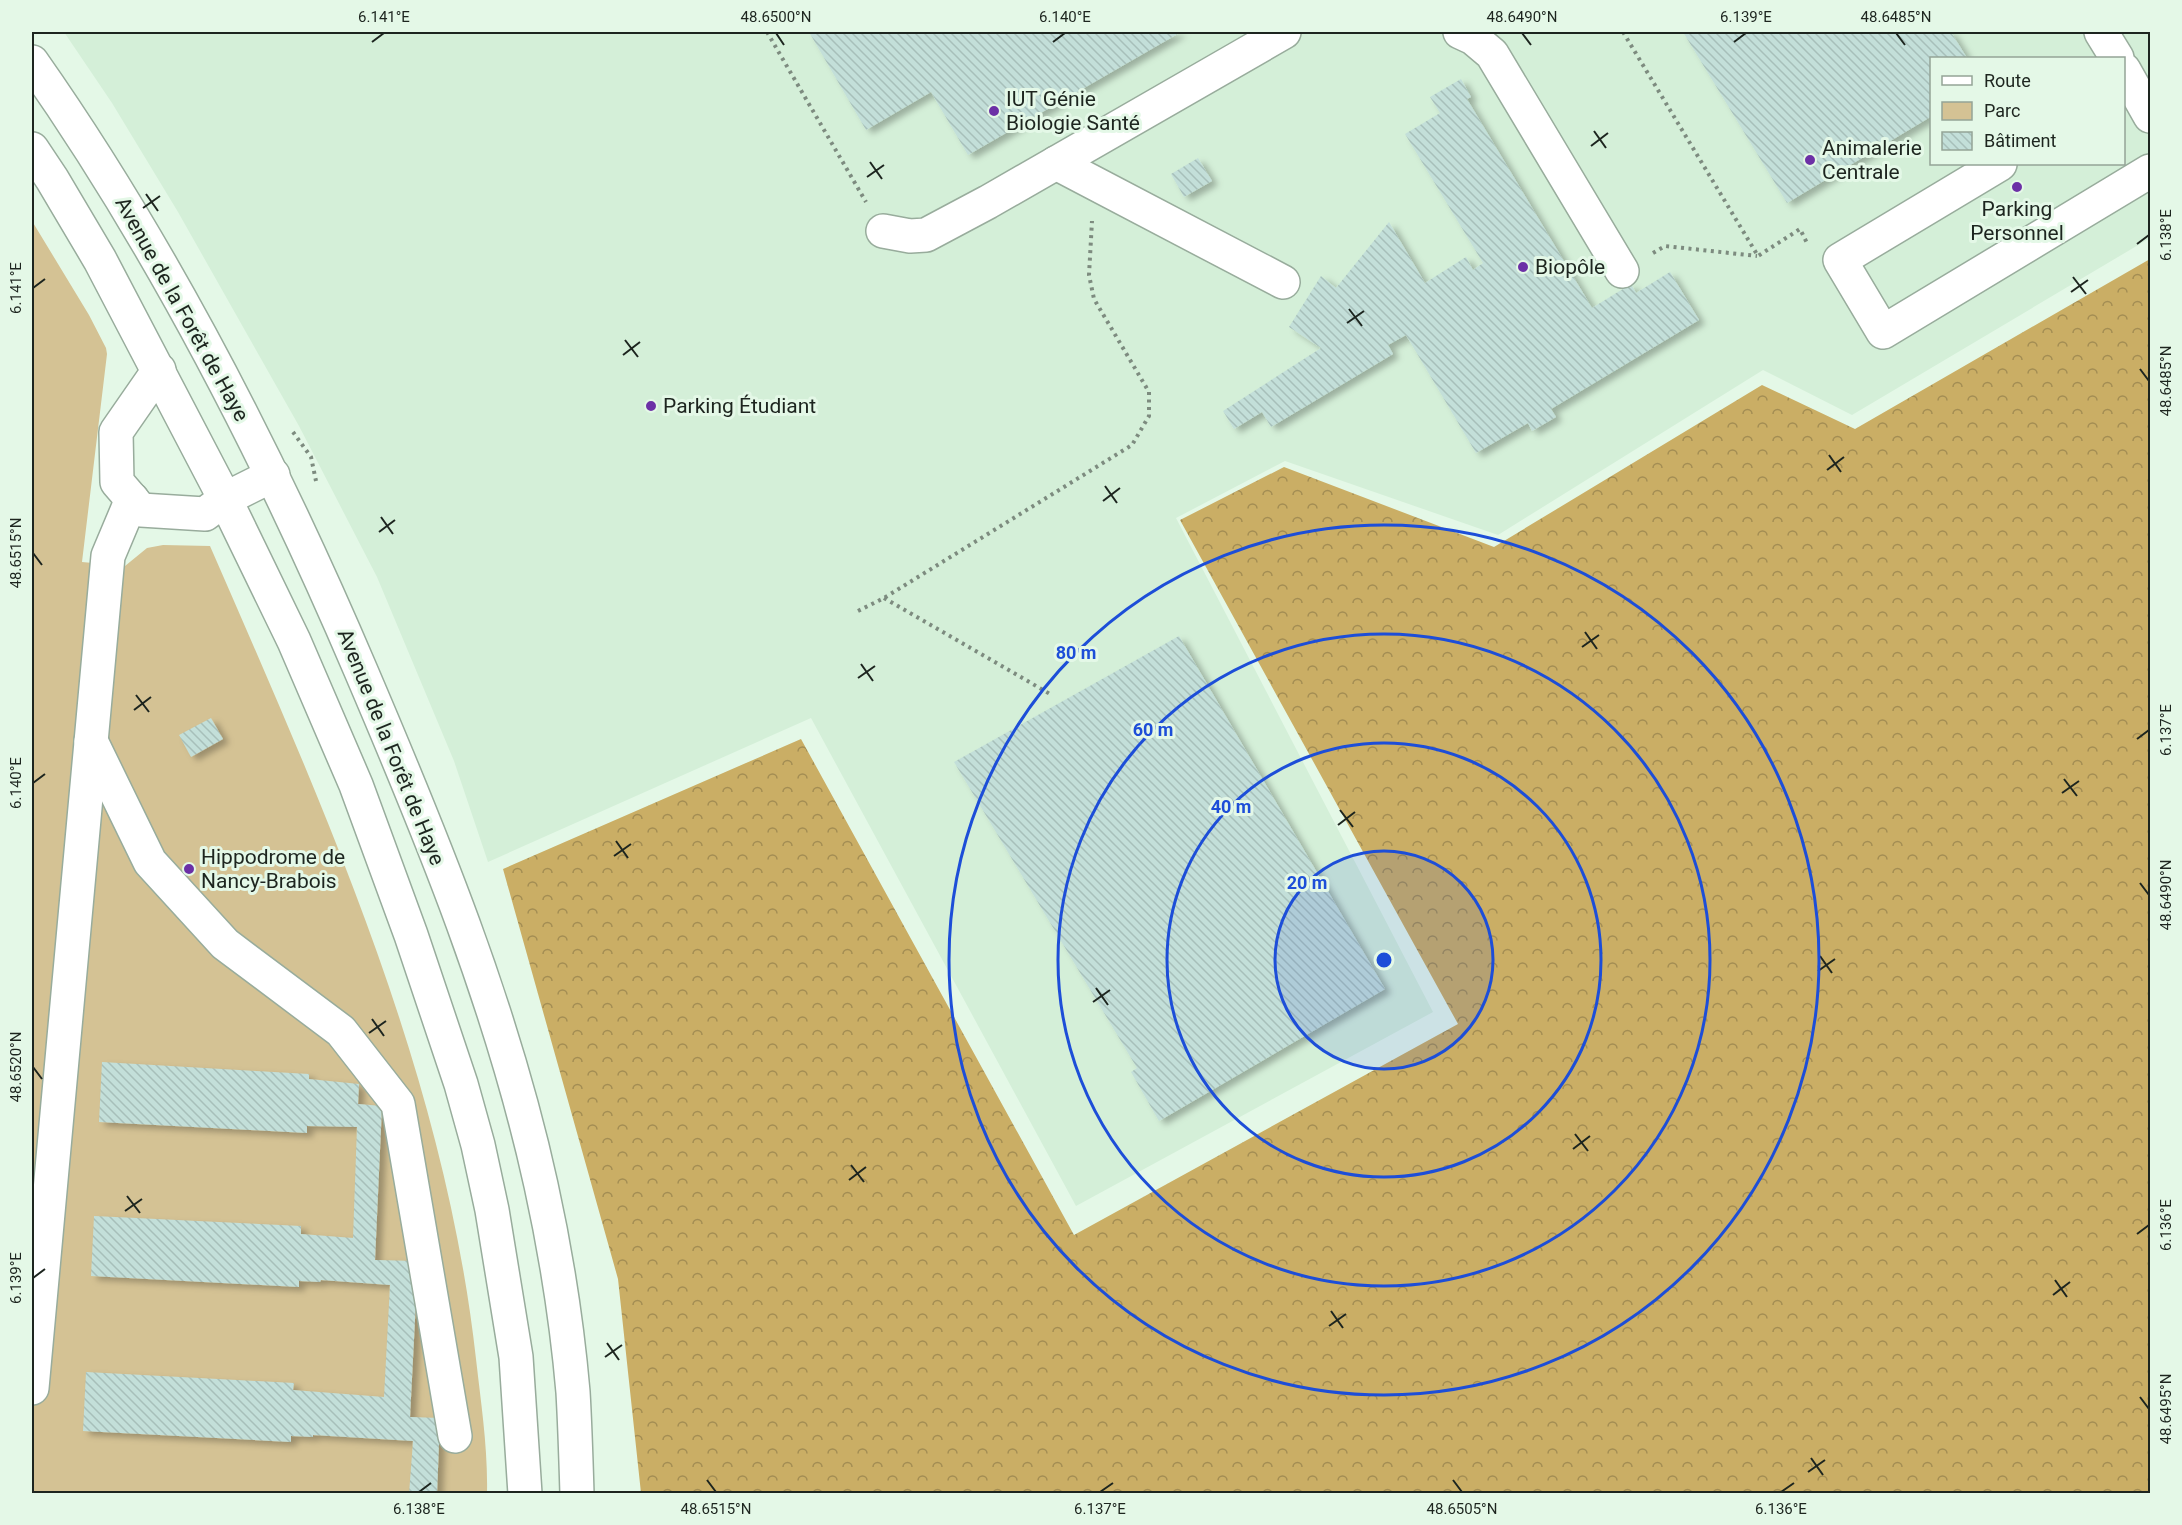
<svg xmlns="http://www.w3.org/2000/svg" width="2182" height="1525" viewBox="0 0 2182 1525" font-family="Roboto,sans-serif">
<style>
.built{fill:#d4efd8;fill-rule:evenodd}
.forest{fill:url(#forest-crowns)}
.green{fill:#d4c294}
.building{fill:url(#building-back-hatch);filter:url(#shadow)}
.lines{fill:none;stroke-linecap:round;stroke-linejoin:round}
.minor-casing{stroke:#98ac9c;stroke-width:36}
.path{stroke:#7d8b7f;stroke-width:4;stroke-dasharray:3 4.5;stroke-linecap:butt}
.minor{stroke:#fff;stroke-width:33}
.ticks{fill:none;stroke:#1d251f;stroke-width:2}
.ring{fill:none;stroke:#1d4ed8;stroke-width:3}
.poi-dot{fill:#6c30a6;stroke:#e4f8e7;stroke-width:2}
.labels{text-anchor:middle;dominant-baseline:central;stroke-width:6;stroke-linejoin:round;paint-order:stroke}
.poi-label{font-size:21px;fill:#1d251f;stroke:#e4f8e7;text-anchor:start}
.street-label{font-size:21px;fill:#1d251f;stroke:#e4f8e7}
.centre{fill:#1d4ed8;stroke:#e4f8e7;stroke-width:3}
.ring-label{font-size:18px;text-anchor:middle;font-weight:bold;fill:#1d4ed8;stroke:#e4f8e7;stroke-width:6;stroke-linejoin:round;paint-order:stroke}
.neatline{fill:none;stroke:#1d251f;stroke-width:2}
.ticks-label{font-size:15px;text-anchor:middle;fill:#1d251f}
</style>
<defs>
<pattern id="forest-crowns" width="20" height="18" patternUnits="userSpaceOnUse" patternTransform="scale(1.5)"><rect width="20" height="18" fill="#caae65"/><path d="M2 6a3 3 0 1 1 6 0M12 15a3 3 0 1 1 6 0" fill="none" stroke="#a38d53"/></pattern>
<pattern id="building-back-hatch" width="6" height="6" patternUnits="userSpaceOnUse" patternTransform="scale(1.5)"><rect width="6" height="6" fill="#c3dfd9"/><path d="M-1 5l2 2M0 0l6 6M5-1l2 2" fill="none" stroke="#a7bfba"/></pattern>
<filter id="shadow"><feDropShadow dx="6" dy="4" stdDeviation="3" flood-color="#0004"/></filter>
</defs>
<rect width="100%" height="100%" fill="#e4f8e7"/>
<path class="built" d="M64,32H2150V238L1852,415L1763,370L1498,535L1285,461L1176,518L1433,1012L1076,1206L811,718L488,862L454,761L377,577L299,426L178,212L112,103ZM1932,58H2124V164H1932Z"/>
<polygon class="forest" points="2150,259 2150,1493 641,1493 618,1279 503,869 801,739 1074,1235 1458,1024 1180,520 1284,467 1494,547 1762,385 1855,429"/>
<path class="green" d="M32,221L89,315L106,348L107,354L82,562L125,566L147,548L163,545L210,546C324,808 444,1072 476,1359C481,1403 488,1449 487,1493H32Z"/>
<g class="building">
<polygon points="809,32 1181,32 968,155 931,92 866,130"/>
<polygon points="1683,32 1951,32 1967,58 1932,58 1932,116 1787,203"/>
<polygon points="1461,79 1471,97 1467,99 1592,308 1631,284 1636,293 1670,272 1699,320 1551,409 1556,417 1532,431 1528,423 1476,453 1406,335 1388,345 1393,354 1271,427 1262,412 1234,429 1223,411 1321,348 1289,327 1321,276 1336,288 1389,222 1425,283 1466,257 1473,270 1483,263 1405,134 1440,113 1430,97"/>
<polygon points="1198,158 1212,181 1184,197 1171,174"/>
<polygon points="1179,636 1385,989 1159,1121 1131,1072 1137,1068 954,762"/>
<polygon points="211,718 223,739 191,757 179,735"/>
<polygon points="102,1062 309,1074 309,1079 359,1084 358,1104 382,1106 375,1260 418,1261 410,1417 440,1418 437,1494 409,1494 413,1441 313,1435 313,1437 291,1436 291,1442 83,1431 86,1372 294,1383 293,1390 384,1397 390,1285 321,1280 320,1282 299,1281 299,1287 91,1276 94,1216 301,1226 301,1234 353,1238 357,1127 307,1126 307,1133 99,1122"/>
</g>
<g class="lines">
<g class="minor-casing">
<g id="minor">
<polyline points="1460,32 1473,38 1492,54 1622,271"/>
<polyline points="2101,32 2117,58"/>
<path d="M32,62C164,250 271,460 361,671C432,837 502,1007 541,1185C556,1253 567,1323 573,1392C575,1426 576,1460 577,1494"/>
<polyline points="2124,70 2150,116"/>
<polyline points="32,149 52,179 100,260 225,499 294,641 356,785 411,935 461,1084 478,1145 492,1210 516,1357 525,1494"/>
<polyline points="1056,163 1283,282"/>
<polyline points="2000,164 1840,260 1883,332 2150,171"/>
<polyline points="883,231 910,236 926,235 988,202 1284,32"/>
<polyline points="159,370 116,432 117,482 141,510 205,514 225,499 273,475"/>
<polyline points="91,741 150,862 225,944 341,1031 398,1104 455,1436"/>
<polyline points="32,1388 108,556 132,499"/>
</g>
</g>
<g class="path">
<polyline points="767,32 866,202"/>
<polyline points="1623,32 1758,256 1800,229 1808,245"/>
<polyline points="1653,253 1665,246 1757,256"/>
<polyline points="293,432 311,457 316,481"/>
<polyline points="884,598 1050,694"/>
<polyline points="858,611 884,598 1132,445 1149,416 1149,392 1094,299 1089,275 1092,221"/>
</g>
<use href="#minor" class="minor"/>
</g>
<path class="ticks" d="M776,33L784,45M1522,33L1531,45M1896,33L1905,45M372,42L384,33M1053,42L1065,33M1734,42L1746,33M1594,131L1606,148M1591,146L1608,133M870,162L882,179M867,177L884,165M146,194L158,211M143,208L160,196M2137,244L2149,235M2073,277L2086,294M33,288L45,279M2071,292L2088,280M1349,309L1362,326M1347,323L1364,311M625,340L638,357M623,355L640,342M2140,369L2149,381M1829,455L1841,472M1827,470L1844,457M1105,486L1117,503M1103,501L1120,488M381,517L393,534M379,532L395,520M33,553L42,565M1585,632L1597,649M1582,647L1599,635M861,664L873,681M858,678L875,666M136,695L149,712M134,710L151,697M2137,739L2149,730M2064,779L2077,796M33,783L45,774M2062,793L2079,781M1340,810L1353,827M1338,825L1355,812M616,841L628,858M614,856L631,844M2140,883L2149,895M1820,956L1832,973M1818,971L1835,959M1096,988L1108,1005M1093,1002L1110,990M372,1019L384,1036M369,1033L386,1021M33,1067L42,1079M1575,1134L1588,1151M1573,1149L1590,1136M851,1165L864,1182M849,1180L866,1167M127,1196L140,1213M125,1211L142,1199M2137,1234L2149,1225M33,1278L45,1269M2055,1280L2067,1297M2053,1295L2070,1282M1331,1311L1343,1328M1329,1326L1346,1314M607,1343L619,1360M605,1357L622,1345M2140,1397L2149,1409M1811,1458L1823,1475M1808,1472L1825,1460M707,1480L716,1492M1453,1480L1462,1492M419,1492L431,1483M1100,1492L1113,1483M1781,1492L1794,1483"/>
<circle cx="1384" cy="960" r="109" fill="#1d4ed8" fill-opacity=".12"/>
<g class="ring">
<circle cx="1384" cy="960" r="109"/>
<circle cx="1384" cy="960" r="217"/>
<circle cx="1384" cy="960" r="326"/>
<circle cx="1384" cy="960" r="435"/>
</g>
<g class="poi-dot">
<circle cx="994" cy="111" r="6"/>
<circle cx="1810" cy="160" r="6"/>
<circle cx="2017" cy="187" r="6"/>
<circle cx="1523" cy="267" r="6"/>
<circle cx="651" cy="406" r="6"/>
<circle cx="189" cy="869" r="6"/>
</g>
<g class="labels">
<g class="poi-label">
<text x="1006" y="99">IUT Génie<tspan x="1006" dy="24">Biologie Santé</tspan></text>
<text x="1822" y="148">Animalerie<tspan x="1822" dy="24">Centrale</tspan></text>
<text x="2017" y="209" text-anchor="middle">Parking<tspan x="2017" dy="24">Personnel</tspan></text>
<text x="1535" y="267">Biopôle</text>
<text x="663" y="406">Parking Étudiant</text>
<text x="201" y="857">Hippodrome de<tspan x="201" dy="24">Nancy-Brabois</tspan></text>
</g>
<g class="street-label">
<text transform="translate(182 309) rotate(61)">Avenue de la Forêt de Haye</text>
<text transform="translate(391 747) rotate(68)">Avenue de la Forêt de Haye</text>
</g>
</g>
<circle cx="1384" cy="960" r="9" class="centre"/>
<g class="ring-label">
<text x="1076" y="659">80 m</text>
<text x="1153" y="736">60 m</text>
<text x="1231" y="813">40 m</text>
<text x="1307" y="889">20 m</text>
</g>
<rect width="2182" height="1525" fill="none" stroke="#e4f8e7" stroke-width="66"/>
<rect x="1930" y="57" width="195" height="108" fill="#e4f8e7" stroke="#94a497" stroke-width="1.5"/>
<rect x="1942" y="76" width="30" height="9" fill="#ffffff" stroke="#94a497" stroke-width="1.5"/>
<text x="1984" y="87" font-size="18" fill="#1d251f">Route</text>
<rect x="1942" y="102" width="30" height="18" fill="#d4c294" stroke="#94a497" stroke-width="1.5"/>
<text x="1984" y="117" font-size="18" fill="#1d251f">Parc</text>
<rect x="1942" y="132" width="30" height="18" fill="url(#building-back-hatch)" stroke="#94a497" stroke-width="1.5"/>
<text x="1984" y="147" font-size="18" fill="#1d251f">Bâtiment</text>
<rect x="33" y="33" width="2116" height="1459" class="neatline"/>
<g class="ticks-label">
<text x="384" y="22">6.141°E</text>
<text x="776" y="22">48.6500°N</text>
<text x="1065" y="22">6.140°E</text>
<text x="1522" y="22">48.6490°N</text>
<text x="1746" y="22">6.139°E</text>
<text x="1896" y="22">48.6485°N</text>
<text transform="translate(2166 235) rotate(-90)" y="5">6.138°E</text>
<text transform="translate(16 288) rotate(-90)" y="5">6.141°E</text>
<text transform="translate(2166 381) rotate(-90)" y="5">48.6485°N</text>
<text transform="translate(16 553) rotate(-90)" y="5">48.6515°N</text>
<text transform="translate(2166 730) rotate(-90)" y="5">6.137°E</text>
<text transform="translate(16 783) rotate(-90)" y="5">6.140°E</text>
<text transform="translate(2166 895) rotate(-90)" y="5">48.6490°N</text>
<text transform="translate(16 1067) rotate(-90)" y="5">48.6520°N</text>
<text transform="translate(2166 1225) rotate(-90)" y="5">6.136°E</text>
<text transform="translate(16 1278) rotate(-90)" y="5">6.139°E</text>
<text transform="translate(2166 1409) rotate(-90)" y="5">48.6495°N</text>
<text x="419" y="1514">6.138°E</text>
<text x="716" y="1514">48.6515°N</text>
<text x="1100" y="1514">6.137°E</text>
<text x="1462" y="1514">48.6505°N</text>
<text x="1781" y="1514">6.136°E</text>
</g>
</svg>
